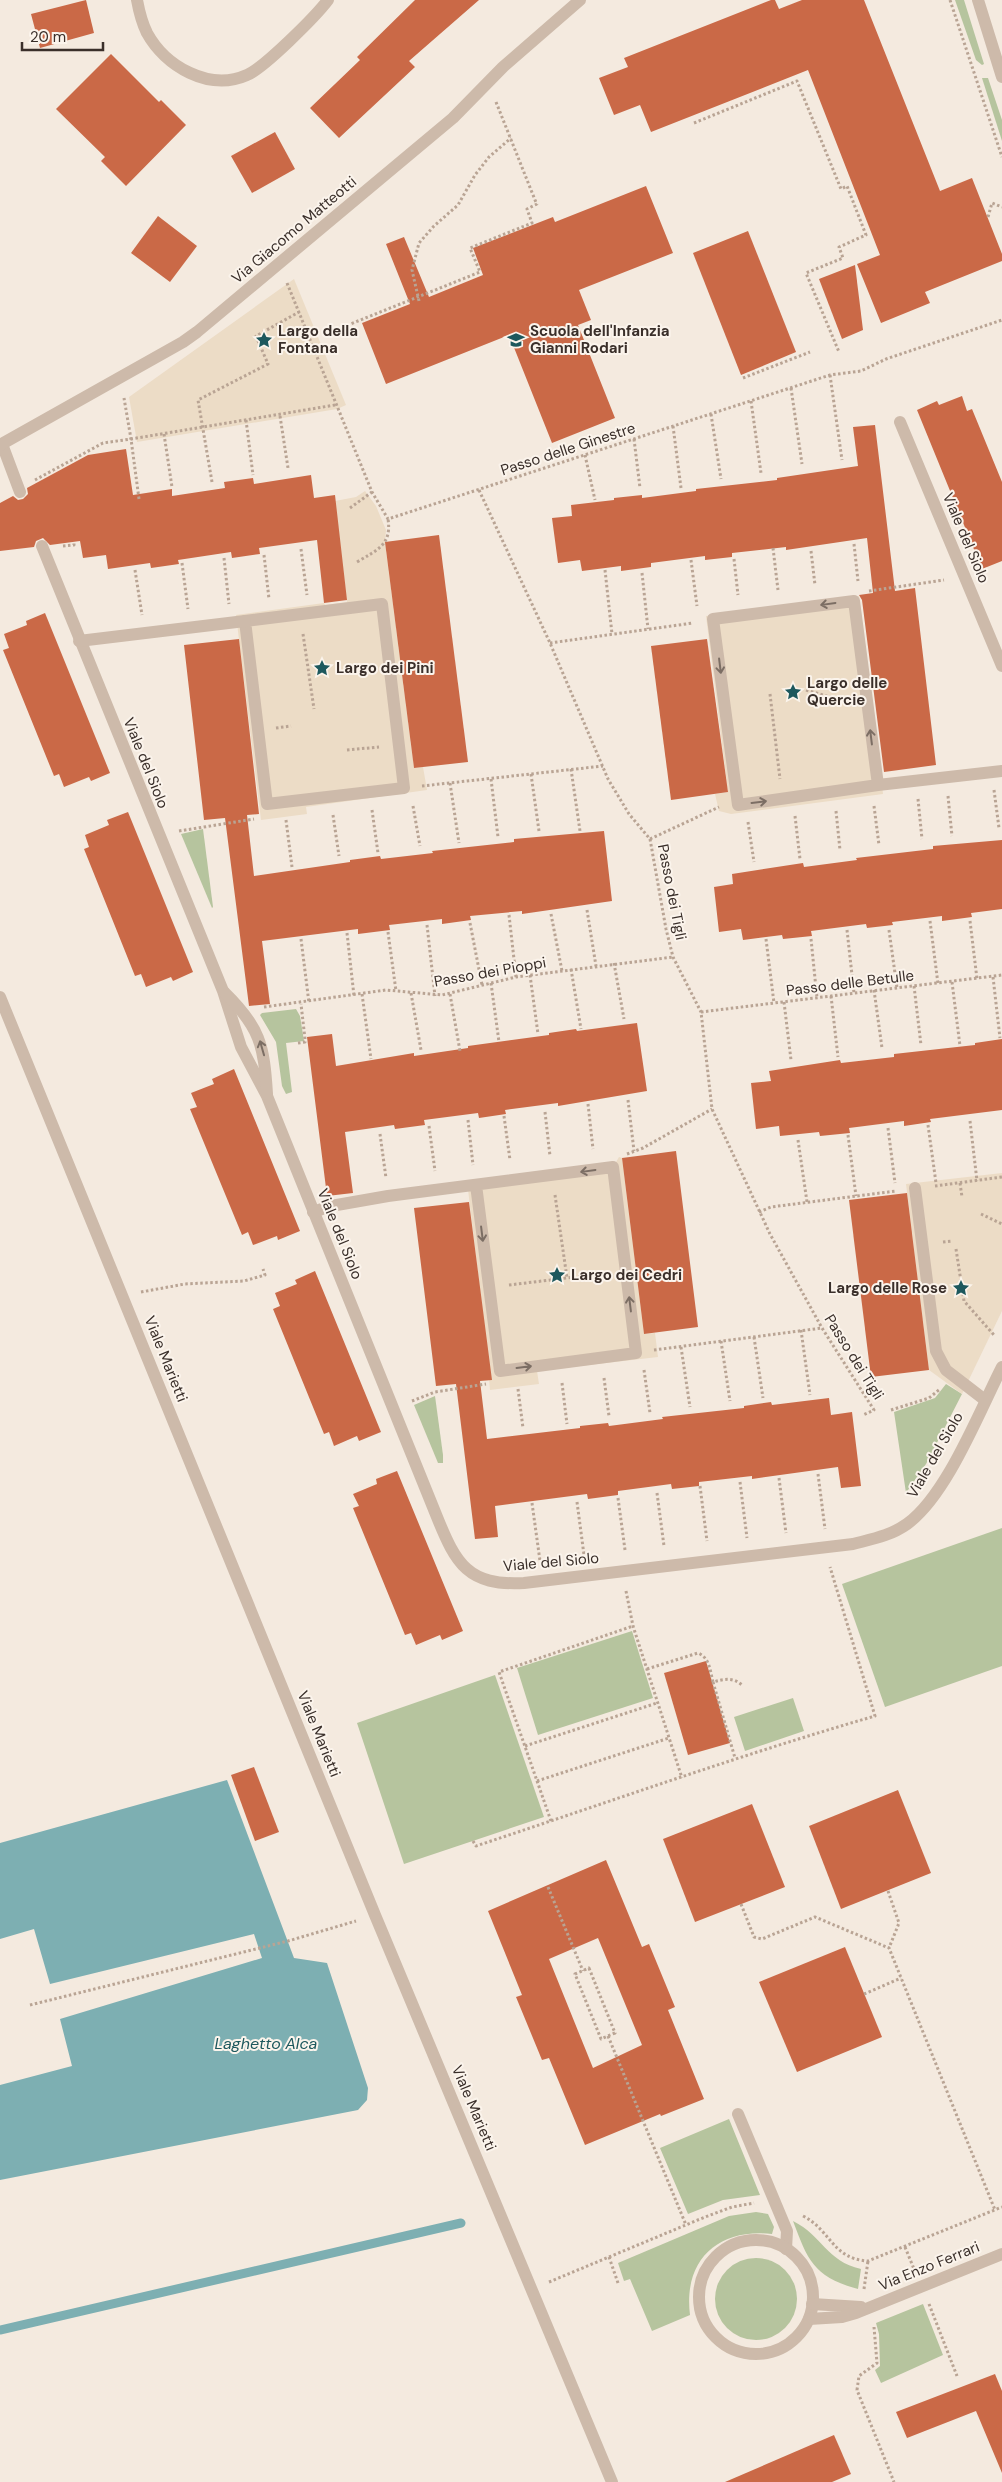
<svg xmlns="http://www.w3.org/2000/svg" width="1002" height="2482" viewBox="0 0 1002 2482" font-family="'DM Sans',sans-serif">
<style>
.green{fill:#b6c49e}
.plaza{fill:#ecdcc6}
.water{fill:#7dafb2}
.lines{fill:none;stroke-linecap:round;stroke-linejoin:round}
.stream{stroke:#7dafb2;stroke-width:9}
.building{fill:#ca6947;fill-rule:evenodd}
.path{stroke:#b9a494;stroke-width:3;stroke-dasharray:2.5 2.5;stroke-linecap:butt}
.lane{stroke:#cdbaaa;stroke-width:12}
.street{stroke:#cdbaaa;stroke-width:12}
.oneway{stroke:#7c6e64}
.labels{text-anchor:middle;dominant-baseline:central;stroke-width:4;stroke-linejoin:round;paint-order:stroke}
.street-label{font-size:15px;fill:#3a2f2a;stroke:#fbf4ec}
.poi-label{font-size:15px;font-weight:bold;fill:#3a2f2a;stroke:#fbf4ec;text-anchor:start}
.water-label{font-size:16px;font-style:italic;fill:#1d585d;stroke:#fbf4ec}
</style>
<rect width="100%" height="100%" fill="#f4eadf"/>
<g class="green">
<polygon points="955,0 964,0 984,64 982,65 976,60"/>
<polygon points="982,78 988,78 1002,120 1002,141"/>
<polygon points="203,829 213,907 212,908 181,834"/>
<polygon points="296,1009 300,1016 304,1041 286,1043 292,1092 286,1094 282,1086 276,1042 260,1015 262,1013"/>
<polygon points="946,1384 962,1394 926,1464 906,1493 894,1412 935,1398"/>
<polygon points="435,1396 443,1455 443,1463 438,1463 414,1405"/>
<polygon points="1002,1528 1002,1666 885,1707 842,1584"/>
<polygon points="632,1631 653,1698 538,1735 517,1668"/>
<polygon points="495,1675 544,1817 404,1864 357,1723"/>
<polygon points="793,1698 804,1731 745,1751 734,1717"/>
<polygon points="729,2119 760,2195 723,2200 688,2214 660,2148"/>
<path d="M756,2212L768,2214L774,2227L772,2234C718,2228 683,2260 690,2315L652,2331L630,2279L624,2281L618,2263L729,2216Z"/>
<path d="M793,2221C823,2236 826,2261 861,2269L858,2289C814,2277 808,2261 793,2221Z"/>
<circle cx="756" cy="2299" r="41"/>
<polygon points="923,2304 943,2355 881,2383 875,2370 880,2366 879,2334 876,2323"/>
</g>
<g class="plaza">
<polygon points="294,279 346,405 337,409 137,442 129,397"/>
<polygon points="365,491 376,506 386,530 385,542 414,768 423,767 427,790 306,807 307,814 261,820 236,615 324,603 325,605 347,602 335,501 356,497"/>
<polygon points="859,596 883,794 731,814 719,811 715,794 728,792 706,616"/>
<polygon points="619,1157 622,1158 644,1334 655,1333 658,1357 537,1371 539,1384 490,1390 486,1341 467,1181 616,1162"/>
<polygon points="1002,1173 1002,1311 962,1394 929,1370 906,1184"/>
</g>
<polygon class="water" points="227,1780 294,1958 327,1963 368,2088 367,2100 358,2110 0,2180 0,2085 72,2066 60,2019 262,1958 254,1934 50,1984 34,1929 0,1939 0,1843"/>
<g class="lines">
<polyline class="stream" points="0,2330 461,2223"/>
</g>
<g class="building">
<polygon points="86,0 94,33 40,48 31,14"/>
<polygon points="415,0 479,0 409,61 415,67 339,138 310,108 360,60 357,57"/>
<polygon points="771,0 775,0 779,9 802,0 864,0 940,191 972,178 1002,254 1002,261 925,292 930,303 881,323 857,264 880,255 808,70 651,132 640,105 614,115 599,78 628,67 624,58"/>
<polygon points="111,54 159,102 161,100 186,125 126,186 101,161 105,157 56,109"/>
<polygon points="275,132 295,169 252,193 231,156"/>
<polygon points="646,186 673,253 579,290 591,320 578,325 615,418 552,443 509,335 386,384 362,323 410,304 386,244 404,237 429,297 483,275 473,248 553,217 555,222"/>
<polygon points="158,216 197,246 170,282 131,253"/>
<polygon points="748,231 796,352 741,375 693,253"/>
<polygon points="855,265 863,330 842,339 819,279"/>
<polygon points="962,396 967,411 972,409 1002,482 1002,561 982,569 917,410 937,401 939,405"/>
<polygon points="875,425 895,591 915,588 936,765 884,772 862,600 859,595 873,593 867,538 786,550 786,547 732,553 732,557 705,560 705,556 651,563 651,567 621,571 621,566 582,571 580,560 558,563 552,518 572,516 571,505 614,500 614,498 642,495 642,498 696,491 696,489 777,480 777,478 858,466 853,427"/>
<polygon points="126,449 133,495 172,489 172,496 225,488 224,482 253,478 254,484 311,475 314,498 335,495 347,600 324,603 317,540 259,548 260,554 232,558 231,552 178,560 179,564 151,568 150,563 108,569 106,555 83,558 80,541 50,545 43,538 36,541 34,547 0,551 0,503 13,496 18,500 23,499 28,494 27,488 88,455"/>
<polygon points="439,535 468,762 414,768 385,542"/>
<polygon points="45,613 110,773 91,781 89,777 64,787 59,774 54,776 3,650 9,648 4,634 27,625 26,621"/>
<polygon points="239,639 259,814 247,815 254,876 350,862 350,860 380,856 381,859 433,853 432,851 514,842 514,839 604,831 612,901 522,914 522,911 470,916 471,920 442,924 442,919 389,925 390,930 358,934 358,929 262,941 270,1004 249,1006 225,818 204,820 184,645"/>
<polygon points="707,639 728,792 671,800 651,646"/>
<polygon points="128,812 193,972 173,981 171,977 146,987 141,974 135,976 84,849 89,847 85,835 109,825 107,820"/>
<polygon points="1002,840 1002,909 971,913 972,917 942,921 942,916 892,922 893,925 867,928 866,924 811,931 812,936 783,939 782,935 743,940 741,929 719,932 714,887 733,884 732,874 803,863 804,867 857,860 856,858 933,849 933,846"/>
<polygon points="637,1023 647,1091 558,1106 558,1103 505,1110 506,1114 479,1118 478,1113 424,1120 425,1125 395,1129 394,1125 345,1132 353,1193 327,1196 307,1037 332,1034 336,1066 414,1053 414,1056 468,1048 468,1046 549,1035 549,1033 576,1029 577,1031"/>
<polygon points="1002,1039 1002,1110 930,1119 931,1122 904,1126 904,1121 849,1128 850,1133 820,1136 819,1132 780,1136 779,1126 756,1129 751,1083 771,1081 769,1071 840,1060 841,1063 894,1057 894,1054 975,1045 975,1043"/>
<polygon points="234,1069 300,1231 278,1240 277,1236 253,1245 248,1232 242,1235 190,1109 197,1107 191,1093 214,1084 212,1079"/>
<polygon points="676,1151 698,1327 644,1334 622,1158"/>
<polygon points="907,1193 929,1370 871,1377 849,1200"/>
<polygon points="469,1202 492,1380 480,1381 487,1439 580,1428 580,1426 608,1423 609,1426 663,1419 662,1417 744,1408 744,1406 771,1402 772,1405 829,1398 831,1415 852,1412 861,1486 841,1488 838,1467 752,1479 752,1476 699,1482 699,1486 672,1489 671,1484 618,1491 618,1495 588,1499 587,1494 495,1506 498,1537 475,1539 456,1384 436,1386 414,1208"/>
<polygon points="315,1271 381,1432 359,1441 357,1436 334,1446 329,1432 324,1434 273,1309 280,1306 275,1293 297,1284 295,1280"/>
<polygon points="397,1471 463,1631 442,1640 440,1635 416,1645 411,1633 405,1635 353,1508 359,1506 353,1494 377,1484 376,1479"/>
<polygon points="706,1661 730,1743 688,1755 664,1673"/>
<polygon points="254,1767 279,1832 255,1841 231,1775"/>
<polygon points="898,1790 931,1873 841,1909 809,1826"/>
<polygon points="752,1804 785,1887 695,1922 663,1839"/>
<path d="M606,1860L642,1947L649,1944L675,2007L668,2010L704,2099L661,2116L660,2114L585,2145L549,2058L542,2060L516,1997L522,1995L488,1911ZM598,1938L642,2045L593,2068L549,1959Z"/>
<polygon points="845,1947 882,2037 797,2072 759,1982"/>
<polygon points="995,2374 1002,2391 1002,2473 976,2411 907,2438 896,2412"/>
<polygon points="834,2435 851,2474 832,2482 725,2482"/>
</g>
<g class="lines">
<g class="path">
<polyline points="950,0 1002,157"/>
<polyline points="496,102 537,205"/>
<polyline points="694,123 797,81 841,189 847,186 866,235 839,247 843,258 806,273 839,352"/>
<polyline points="988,217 992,203 1002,207"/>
<polyline points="287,283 372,492 388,519 830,375 861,371 886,359 1002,320"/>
<polyline points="419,301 412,270 419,243 434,226 458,205 475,175 489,157 511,138"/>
<polyline points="333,331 480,272 470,248 532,223 527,209 537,204"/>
<polyline points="830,375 842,460"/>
<polyline points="743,378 810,352"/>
<polyline points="791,388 802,464"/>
<polyline points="751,401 761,473"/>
<polyline points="711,414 721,479"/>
<polyline points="280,416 288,468"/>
<polyline points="246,420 253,475"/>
<polyline points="673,426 681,488"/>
<polyline points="164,434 172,487"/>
<polyline points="634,439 640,488"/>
<polyline points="585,455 595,500"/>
<polyline points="35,480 103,443 131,439 124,398"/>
<polyline points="212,482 198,400 268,364 256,336 299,312"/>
<polyline points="479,490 550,643 608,779 629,814 650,839 666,929 673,957 701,1012 712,1109 770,1234 822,1328 874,1410 863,1415"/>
<polyline points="139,499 131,439 335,405"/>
<polyline points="350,508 372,492"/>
<polyline points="854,544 858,581"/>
<polyline points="63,546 74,545 74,542"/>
<polyline points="773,548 778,590"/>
<polyline points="301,549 307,595"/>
<polyline points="811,551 815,585"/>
<polyline points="264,555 269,599"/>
<polyline points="224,558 229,604"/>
<polyline points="734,559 738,595"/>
<polyline points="691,560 697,606"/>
<path d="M357,562C377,550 392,545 388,519"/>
<polyline points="182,563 188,609"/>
<polyline points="135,570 142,615"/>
<polyline points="605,570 612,634"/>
<polyline points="642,573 648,629"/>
<polyline points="869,591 944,580"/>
<polyline points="303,634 314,709"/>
<polyline points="550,643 693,623"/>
<polyline points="806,690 847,702"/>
<polyline points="770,694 780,779"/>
<polyline points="276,728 291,726"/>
<polyline points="347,750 379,747"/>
<polyline points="571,769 580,831"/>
<polyline points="531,774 539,831"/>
<polyline points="491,779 498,837"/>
<polyline points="450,783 459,843"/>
<polyline points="422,786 603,766"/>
<polyline points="994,790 999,828"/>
<polyline points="948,796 952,836"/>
<polyline points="918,799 922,839"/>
<polyline points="413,806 420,846"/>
<polyline points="874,806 879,845"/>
<polyline points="372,810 378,853"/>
<polyline points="836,811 840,850"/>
<polyline points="333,815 339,856"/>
<polyline points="795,816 800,859"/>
<polyline points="286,820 292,867"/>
<polyline points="748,822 754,862"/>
<polyline points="179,831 254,819"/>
<polyline points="650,839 719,807"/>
<polyline points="587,910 596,966"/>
<polyline points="551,914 562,971"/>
<polyline points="509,915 516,977"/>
<polyline points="930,921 938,984"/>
<polyline points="970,921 977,979"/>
<polyline points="470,923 482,985"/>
<polyline points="427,925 435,996"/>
<polyline points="847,930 854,993"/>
<polyline points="889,930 897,988"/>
<polyline points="388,932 396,991"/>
<polyline points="347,933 354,996"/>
<polyline points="301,939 309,1003"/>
<polyline points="766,939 774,1003"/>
<polyline points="811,939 817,998"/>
<polyline points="614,963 624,1019"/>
<polyline points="571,969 581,1029"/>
<polyline points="530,975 538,1034"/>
<polyline points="993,977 1000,1038"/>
<polyline points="952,982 960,1046"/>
<polyline points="491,983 499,1042"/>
<polyline points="914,986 921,1045"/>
<polyline points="874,990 882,1048"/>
<polyline points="411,993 421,1050"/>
<polyline points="362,994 371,1059"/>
<polyline points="450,994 460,1051"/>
<polyline points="831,996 838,1057"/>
<polyline points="784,1002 791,1060"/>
<polyline points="264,1007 386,990 442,995 516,977 673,957"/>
<polyline points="701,1012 1002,975"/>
<polyline points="298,1043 305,1042 305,1039 301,1004"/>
<polyline points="628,1100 634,1151"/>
<polyline points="588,1104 593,1149"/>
<polyline points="545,1112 550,1156"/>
<polyline points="504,1116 510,1160"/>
<polyline points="468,1120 473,1165"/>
<polyline points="970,1121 977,1181"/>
<polyline points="928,1125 936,1183"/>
<polyline points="429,1126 435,1171"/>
<polyline points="888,1128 895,1183"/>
<polyline points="380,1134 386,1178"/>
<polyline points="848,1135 856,1196"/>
<polyline points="798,1140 807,1202"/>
<polyline points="627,1154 643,1148 712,1109"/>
<polyline points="960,1183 962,1197"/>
<polyline points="935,1186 1002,1177"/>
<polyline points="555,1195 567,1278"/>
<polyline points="759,1212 771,1207 896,1191"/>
<polyline points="981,1214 1002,1224"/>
<polyline points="943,1242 952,1241"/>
<polyline points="956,1249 964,1301 994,1335"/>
<polyline points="509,1285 608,1273"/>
<polyline points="141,1292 185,1284 244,1281 265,1275 263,1269"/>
<polyline points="801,1330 810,1395"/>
<polyline points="754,1337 763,1398"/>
<polyline points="721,1341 730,1401"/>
<polyline points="681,1347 690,1407"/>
<polyline points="654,1350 822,1328"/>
<polyline points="644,1370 650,1413"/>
<polyline points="604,1378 609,1416"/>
<polyline points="562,1383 567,1424"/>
<polyline points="518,1389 523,1428"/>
<polyline points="412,1401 435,1392 486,1384"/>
<polyline points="891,1410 929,1398 940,1389"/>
<polyline points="818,1474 825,1529"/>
<polyline points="779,1478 786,1533"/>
<polyline points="740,1482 747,1538"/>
<polyline points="700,1486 707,1541"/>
<polyline points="657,1493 664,1546"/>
<polyline points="618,1498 625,1550"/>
<polyline points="577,1502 584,1555"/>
<polyline points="532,1503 540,1561"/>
<polyline points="626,1591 633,1626 682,1778"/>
<path d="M647,1669L698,1653C710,1658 710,1671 713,1682C724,1679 733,1677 742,1685"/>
<polyline points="713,1682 735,1758"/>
<polyline points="525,1746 657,1703"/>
<polyline points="537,1781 669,1738"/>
<polyline points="551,1821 499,1672 633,1626"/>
<path d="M473,1841L476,1846C609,1802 740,1755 875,1716L830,1567"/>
<polyline points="548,1887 583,1971"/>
<polyline points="888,1891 899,1923 889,1948"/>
<polyline points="741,1904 754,1937 762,1939 815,1917 889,1948 995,2210"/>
<polygon points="589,1968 615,2033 601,2039 575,1974"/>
<polyline points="864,1994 901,1978"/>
<polyline points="30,2005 288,1941 356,1921"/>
<polyline points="608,2036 686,2225"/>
<path d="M803,2216C831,2230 832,2259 868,2261L1002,2207"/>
<polyline points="905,2247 914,2269"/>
<polyline points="609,2257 618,2283"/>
<polyline points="549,2282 705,2217 732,2207 754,2203"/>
<polyline points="864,2289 868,2261"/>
<polyline points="929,2304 957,2376"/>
<polyline points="874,2327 877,2363 859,2376 857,2390 894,2482"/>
</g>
<g class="lane">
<path d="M137,0C139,11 142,23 147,33C165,66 209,92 247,75C264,68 316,16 328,0"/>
<polyline points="900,422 1002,666"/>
<polyline points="2,444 20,492"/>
<path d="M42,546L223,991L241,1047L267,1096L437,1517C456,1564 468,1586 524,1583L853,1544C872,1539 890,1536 907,1524C947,1495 979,1412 1002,1367"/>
<polygon points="382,604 404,788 267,804 245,621"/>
<polyline points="79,641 245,621"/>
<polyline points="878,785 854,601 713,619 738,805 878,785 1002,771"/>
<path d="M224,992C260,1027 264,1045 267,1094"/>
<polyline points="915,1188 936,1351 946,1370 985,1400"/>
<polyline points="313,1212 331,1206 388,1196 613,1167 636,1353 500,1371 476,1185"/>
<polyline points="738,2114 787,2231 786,2249"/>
</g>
<g class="street">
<polyline points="978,0 1002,77"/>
<polyline points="0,445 183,342 197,332 453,118 503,67 580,0"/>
<polyline points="0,997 375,1915 612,2482"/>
<circle cx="756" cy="2297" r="57"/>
<polyline points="812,2304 861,2307"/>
<polyline points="809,2319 842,2317 856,2313 1002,2254"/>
</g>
</g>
<defs><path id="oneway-shaft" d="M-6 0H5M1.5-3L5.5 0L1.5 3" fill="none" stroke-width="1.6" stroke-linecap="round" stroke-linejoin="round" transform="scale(1.25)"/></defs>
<g class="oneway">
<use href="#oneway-shaft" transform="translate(828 604) rotate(172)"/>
<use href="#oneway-shaft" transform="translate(720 666) rotate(83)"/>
<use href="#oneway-shaft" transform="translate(871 737) rotate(-97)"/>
<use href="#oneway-shaft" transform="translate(759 802) rotate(-7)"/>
<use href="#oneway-shaft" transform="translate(262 1048) rotate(-106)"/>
<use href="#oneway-shaft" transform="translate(588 1171) rotate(172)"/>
<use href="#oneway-shaft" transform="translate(482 1234) rotate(83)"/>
<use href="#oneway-shaft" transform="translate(630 1304) rotate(-97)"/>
<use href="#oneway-shaft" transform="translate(524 1367) rotate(-7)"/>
</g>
<defs>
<g id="sight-bare" transform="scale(1.35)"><path d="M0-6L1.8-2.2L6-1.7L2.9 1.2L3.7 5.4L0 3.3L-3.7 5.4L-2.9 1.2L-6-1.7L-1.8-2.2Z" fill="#1d585d" stroke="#fbf4ec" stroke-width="2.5" paint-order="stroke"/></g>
<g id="school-bare" transform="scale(1.35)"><path d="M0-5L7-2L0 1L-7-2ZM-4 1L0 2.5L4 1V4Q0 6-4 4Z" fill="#1d585d" stroke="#fbf4ec" stroke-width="2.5" paint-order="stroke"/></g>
</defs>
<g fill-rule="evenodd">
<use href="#sight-bare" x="264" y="340"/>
<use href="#school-bare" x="516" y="340"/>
<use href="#sight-bare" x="322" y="668"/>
<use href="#sight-bare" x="793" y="692"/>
<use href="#sight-bare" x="557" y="1275"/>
<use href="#sight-bare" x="961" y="1288"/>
</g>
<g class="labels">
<g class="street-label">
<text transform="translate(294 230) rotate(-40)">Via Giacomo Matteotti</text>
<text transform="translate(568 449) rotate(-18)">Passo delle Ginestre</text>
<text transform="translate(966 538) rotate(67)">Viale del Siolo</text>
<text transform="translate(146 763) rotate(68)">Viale del Siolo</text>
<text transform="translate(672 892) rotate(79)">Passo dei Tigli</text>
<text transform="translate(490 972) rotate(-10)">Passo dei Pioppi</text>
<text transform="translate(850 983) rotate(-7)">Passo delle Betulle</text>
<text transform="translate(340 1234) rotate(68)">Viale del Siolo</text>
<text transform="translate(854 1357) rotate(58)">Passo dei Tigli</text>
<text transform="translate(166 1359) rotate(68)">Viale Marietti</text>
<text transform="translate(935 1455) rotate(-60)">Viale del Siolo</text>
<text transform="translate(551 1562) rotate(-5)">Viale del Siolo</text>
<text transform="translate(319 1734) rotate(68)">Viale Marietti</text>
<text transform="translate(474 2108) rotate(67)">Viale Marietti</text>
<text transform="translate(929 2266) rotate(-22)">Via Enzo Ferrari</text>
</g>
<g class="poi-label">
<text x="278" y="331">Largo della<tspan x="278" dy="17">Fontana</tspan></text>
<text x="530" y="331">Scuola dell'Infanzia<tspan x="530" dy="17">Gianni Rodari</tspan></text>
<text x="336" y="668">Largo dei Pini</text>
<text x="807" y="683">Largo delle<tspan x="807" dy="17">Quercie</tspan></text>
<text x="571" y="1275">Largo dei Cedri</text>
<text x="947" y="1288" text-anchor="end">Largo delle Rose</text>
</g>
<g class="water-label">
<text x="266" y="2043">Laghetto Alca</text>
</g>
</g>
<path d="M22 42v8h81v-8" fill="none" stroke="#3a2f2a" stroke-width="2.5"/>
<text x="30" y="42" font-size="15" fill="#3a2f2a" stroke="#fbf4ec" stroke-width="4" paint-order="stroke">20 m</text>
</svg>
